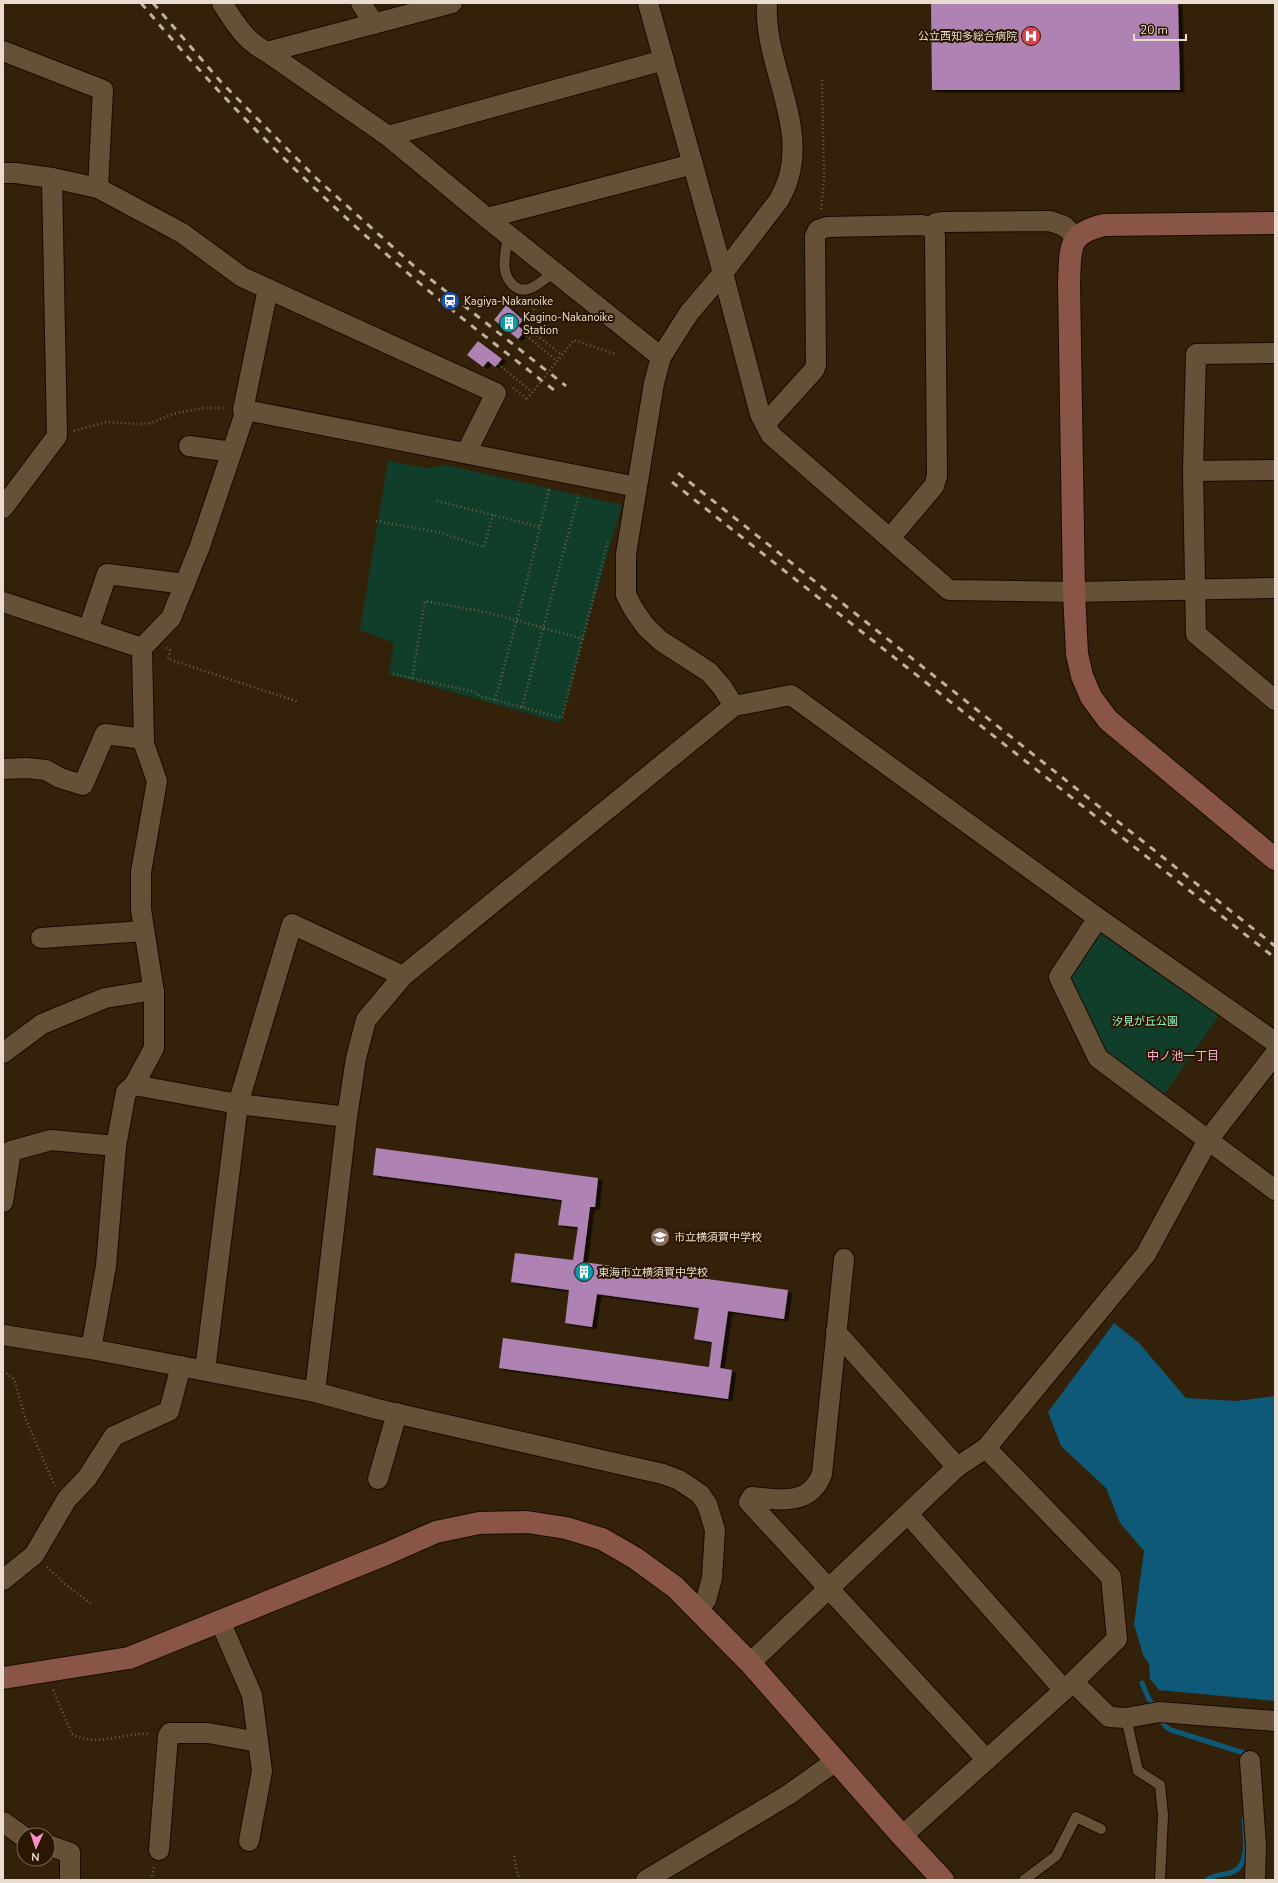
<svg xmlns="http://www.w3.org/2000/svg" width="1278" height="1883" viewBox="0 0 1278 1883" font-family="'Nunito Sans','Noto Sans JP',sans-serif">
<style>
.green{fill:#113d2b}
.water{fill:#0e5977}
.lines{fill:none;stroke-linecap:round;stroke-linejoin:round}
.stream{stroke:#0e5977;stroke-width:5}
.building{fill:#ae83b3;filter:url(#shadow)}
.lane-casing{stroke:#1a0a00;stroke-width:12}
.street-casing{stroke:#1a0a00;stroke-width:22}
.secondary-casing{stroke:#1a0a00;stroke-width:24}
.path{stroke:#71614c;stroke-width:2.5;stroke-dasharray:1 3;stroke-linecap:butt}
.lane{stroke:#655038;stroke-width:10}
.street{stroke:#655038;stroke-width:20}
.secondary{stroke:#885547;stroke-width:22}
.rail{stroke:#bfb1a0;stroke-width:3;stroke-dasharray:7 7;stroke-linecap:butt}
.path-bridge{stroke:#71614c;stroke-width:2.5;stroke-dasharray:1 3;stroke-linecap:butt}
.labels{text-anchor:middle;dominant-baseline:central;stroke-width:4;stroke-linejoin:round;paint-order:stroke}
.poi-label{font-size:11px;fill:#eaddcf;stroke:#291701;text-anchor:start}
.park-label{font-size:11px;fill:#93f7ca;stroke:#291701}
.neighbourhood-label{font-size:12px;fill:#fdb1d6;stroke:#291701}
</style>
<defs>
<filter id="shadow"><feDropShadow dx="4.5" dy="2.5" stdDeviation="0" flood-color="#0009"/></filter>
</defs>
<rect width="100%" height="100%" fill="#332109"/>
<g class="green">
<polygon points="388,461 428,468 446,465 622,505 583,639 561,723 389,674 394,643 360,630"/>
<polygon points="1098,918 1225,1007 1158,1103 1098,1058 1059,977"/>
</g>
<polygon class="water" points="1114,1323 1139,1343 1186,1398 1236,1401 1275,1396 1275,1701 1159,1690 1150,1679 1149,1664 1143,1655 1134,1624 1144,1551 1120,1523 1106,1488 1061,1446 1048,1412"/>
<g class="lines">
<g class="stream">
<polyline points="1142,1683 1148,1697 1155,1709"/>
<polyline points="1160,1718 1165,1726 1171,1730 1244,1753 1244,1759"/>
<path d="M1207,1880C1214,1874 1222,1875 1230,1873C1251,1867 1245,1836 1244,1819"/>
</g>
</g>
<g class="building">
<polygon points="931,3 1178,3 1180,90 932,90"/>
<polygon points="506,305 523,320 518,326 525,331 518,339 494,320"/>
<polygon points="478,341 502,359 495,367 488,361 483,367 467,355"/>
<polygon points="376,1148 598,1178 595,1207 590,1207 583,1262 788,1290 784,1319 728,1311 720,1368 732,1370 728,1399 499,1368 503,1338 709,1367 712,1342 694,1339 699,1308 597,1294 592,1327 565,1323 569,1290 511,1282 515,1253 573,1260 578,1227 558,1225 562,1200 373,1175"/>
</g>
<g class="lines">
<g class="lane-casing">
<g id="lane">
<path d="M508,235C506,253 499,272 513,285C518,290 524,291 531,288C539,285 547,277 554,272"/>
<polyline points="1126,1718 1138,1771 1160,1785 1163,1815 1160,1880"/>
<polyline points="1024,1880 1056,1856 1076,1817 1101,1829"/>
</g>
</g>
<g class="street-casing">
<g id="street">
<path d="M222,3C235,23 245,41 267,52"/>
<polyline points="361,3 374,24"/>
<polyline points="452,3 267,52 388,136 487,218 661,357"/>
<polyline points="648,3 723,273 760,414 771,435 949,590 1074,592 1275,588"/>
<polyline points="3,51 103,90 98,188"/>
<polyline points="388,136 664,60"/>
<polyline points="3,173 16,173 52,178 98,188 182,233 242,277 496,393 466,453"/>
<polyline points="487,218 693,164"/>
<polyline points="1275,353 1196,354 1193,471 1196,634 1275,700"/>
<polyline points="243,410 268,289"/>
<polyline points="765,424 814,370 816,365 815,236 818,230 827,227 922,225 931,227 936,223 943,222 1050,221 1064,226 1076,237"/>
<polyline points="189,446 232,452"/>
<polyline points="1193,471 1275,470"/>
<polyline points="3,508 57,436 52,178"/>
<polyline points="890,538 934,486 937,476 935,237 934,231 931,227"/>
<polyline points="3,602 142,648"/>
<polyline points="88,630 107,574 185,584"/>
<path d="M734,706L722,687L709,672L661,641L646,627L634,610L626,595V554L654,383L661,357L689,313L723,273L779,200C817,135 763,70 767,3"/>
<polyline points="3,769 26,768 46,770 60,778 83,785 105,734 144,739"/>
<polyline points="1098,918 1059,977 1098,1058 1275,1190"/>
<polyline points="41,938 144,931"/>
<polyline points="3,1053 42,1024 105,998 154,990"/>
<polyline points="134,1085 238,1104 347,1117"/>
<polyline points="3,1202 11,1151 51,1140 116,1146"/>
<path d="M844,1259L822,1474C810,1506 780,1500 752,1497L749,1502L987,1760"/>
<polyline points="836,1332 957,1467"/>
<polyline points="3,1335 91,1349 315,1392 377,1409 663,1474 679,1480 700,1494 707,1504 715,1530 712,1578 706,1600 697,1609"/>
<polyline points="91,1349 106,1266 116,1146 126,1092 134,1085 154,1048 154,993 141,909 141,872 157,781 144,744 142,648 171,618 200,546 246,410 637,487"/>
<polyline points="205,1370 238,1104 292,924 403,976"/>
<polyline points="315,1392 347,1117 356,1058 366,1020 403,976 734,706 791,695 1098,918 1275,1042"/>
<polyline points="378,1479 397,1413"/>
<polyline points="908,1514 1064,1690"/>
<polyline points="3,1580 34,1555 67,1499 87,1478 114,1436 169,1411 181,1366"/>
<polyline points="220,1621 252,1695 262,1771 249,1841"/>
<polyline points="750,1663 957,1467 986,1448 1146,1254 1208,1140 1275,1054"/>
<polyline points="1073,1682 1109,1717 1126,1718 1159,1712 1275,1721"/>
<polyline points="1250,1761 1256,1846 1255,1880"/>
<polyline points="3,1822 24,1837"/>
<polyline points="902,1836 1073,1682 1117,1639 1111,1577 986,1448"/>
<polyline points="48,1845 70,1853 70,1880"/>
<polyline points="159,1850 168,1736 170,1733 208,1733 258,1742"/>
<polyline points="646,1880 788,1795 836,1761"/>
</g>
</g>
<g class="secondary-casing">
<g id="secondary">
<path d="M1275,223L1104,225C1066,234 1071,249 1069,282L1074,592L1077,654L1082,676L1091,697L1108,720L1275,859"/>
<polyline points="3,1678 129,1658 386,1554 436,1532 479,1523 527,1522 566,1528 602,1539 635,1558 675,1587 750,1663 902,1836 943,1880"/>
</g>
</g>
<g class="path">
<polyline points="821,209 824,180 822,80"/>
<polyline points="535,301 533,314 524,325 562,355 574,340 615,354"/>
<polyline points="523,333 557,361"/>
<polyline points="498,364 532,392"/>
<polyline points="513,388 527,399"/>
<polyline points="74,431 107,422 138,424 151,423 173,414 202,408 225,408"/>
<polyline points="437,501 540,527"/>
<polyline points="376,521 438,532 484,547 493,515"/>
<polyline points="166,648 170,650 168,659 299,702"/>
<polyline points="393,674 475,692 480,696 562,718 608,541"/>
<polyline points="412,678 425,601 486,612 583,639"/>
<polyline points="495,700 523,597 549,490 551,491"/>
<polyline points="522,707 579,494"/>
<polyline points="3,1371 14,1379 26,1420 55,1486"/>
<polyline points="47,1567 65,1584 93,1605"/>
<path d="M53,1690L72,1734C97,1748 124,1732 150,1734"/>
<polyline points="514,1856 519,1880"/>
<polyline points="151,1880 154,1867"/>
</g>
<use href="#lane" class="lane"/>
<use href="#street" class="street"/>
<use href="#secondary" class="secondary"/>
<g class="rail">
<path d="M141,3C219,96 303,181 394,261C447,308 503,350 559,394"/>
<polyline points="153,3 221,82 316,178 415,267 566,386"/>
<polyline points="678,473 1275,946"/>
<polyline points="672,482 1275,958"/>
</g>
<polyline class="path-bridge" points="527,399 562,355"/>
</g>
<defs>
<g id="hospital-disc" transform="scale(1)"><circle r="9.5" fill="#e0444e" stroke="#291701"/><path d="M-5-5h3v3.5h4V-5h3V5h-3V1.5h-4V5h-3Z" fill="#fff"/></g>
<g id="station-disc" transform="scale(1)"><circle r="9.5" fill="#1a4fb4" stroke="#291701"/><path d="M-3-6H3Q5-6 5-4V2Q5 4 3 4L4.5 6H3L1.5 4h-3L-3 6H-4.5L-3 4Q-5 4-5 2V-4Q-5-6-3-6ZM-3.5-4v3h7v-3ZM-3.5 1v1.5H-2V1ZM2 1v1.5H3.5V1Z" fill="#fff"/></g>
<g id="building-disc" transform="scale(1)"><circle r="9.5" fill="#0f9aa8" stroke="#291701"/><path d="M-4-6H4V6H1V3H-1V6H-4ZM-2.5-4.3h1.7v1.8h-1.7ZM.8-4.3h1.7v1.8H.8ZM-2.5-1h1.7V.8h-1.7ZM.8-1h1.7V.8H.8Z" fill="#fff"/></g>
<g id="school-disc" transform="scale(1)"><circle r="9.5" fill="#8d6e63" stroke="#291701"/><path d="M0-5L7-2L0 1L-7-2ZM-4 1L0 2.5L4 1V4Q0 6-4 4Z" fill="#fff"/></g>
</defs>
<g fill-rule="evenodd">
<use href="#hospital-disc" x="1031" y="36"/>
<use href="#station-disc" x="450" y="301"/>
<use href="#building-disc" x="509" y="323"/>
<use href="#school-disc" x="660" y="1237"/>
<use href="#building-disc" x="584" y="1272"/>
</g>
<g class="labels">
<g class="poi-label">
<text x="1017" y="36" text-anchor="end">公立西知多総合病院</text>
<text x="464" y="301">Kagiya-Nakanoike</text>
<text x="523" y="317">Kagino-Nakanoike<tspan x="523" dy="13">Station</tspan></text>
<text x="674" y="1237">市立横須賀中学校</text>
<text x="598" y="1272">東海市立横須賀中学校</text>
</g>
<g class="park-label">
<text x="1145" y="1021">汐見が丘公園</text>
</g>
<g class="neighbourhood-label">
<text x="1183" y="1056">中ノ池一丁目</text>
</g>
</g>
<rect width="1278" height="1883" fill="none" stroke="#eaddcf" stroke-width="8"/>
<g transform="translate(36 1847) rotate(183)"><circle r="19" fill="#291701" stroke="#766653"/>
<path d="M0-3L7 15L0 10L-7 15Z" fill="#fa8fc7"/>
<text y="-6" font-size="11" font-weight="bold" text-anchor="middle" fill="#eaddcf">N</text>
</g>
<path d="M1134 34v6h52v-6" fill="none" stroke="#eaddcf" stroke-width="2"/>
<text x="1140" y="34" font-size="12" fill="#eaddcf" stroke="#291701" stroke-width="3" paint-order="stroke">20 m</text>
</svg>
